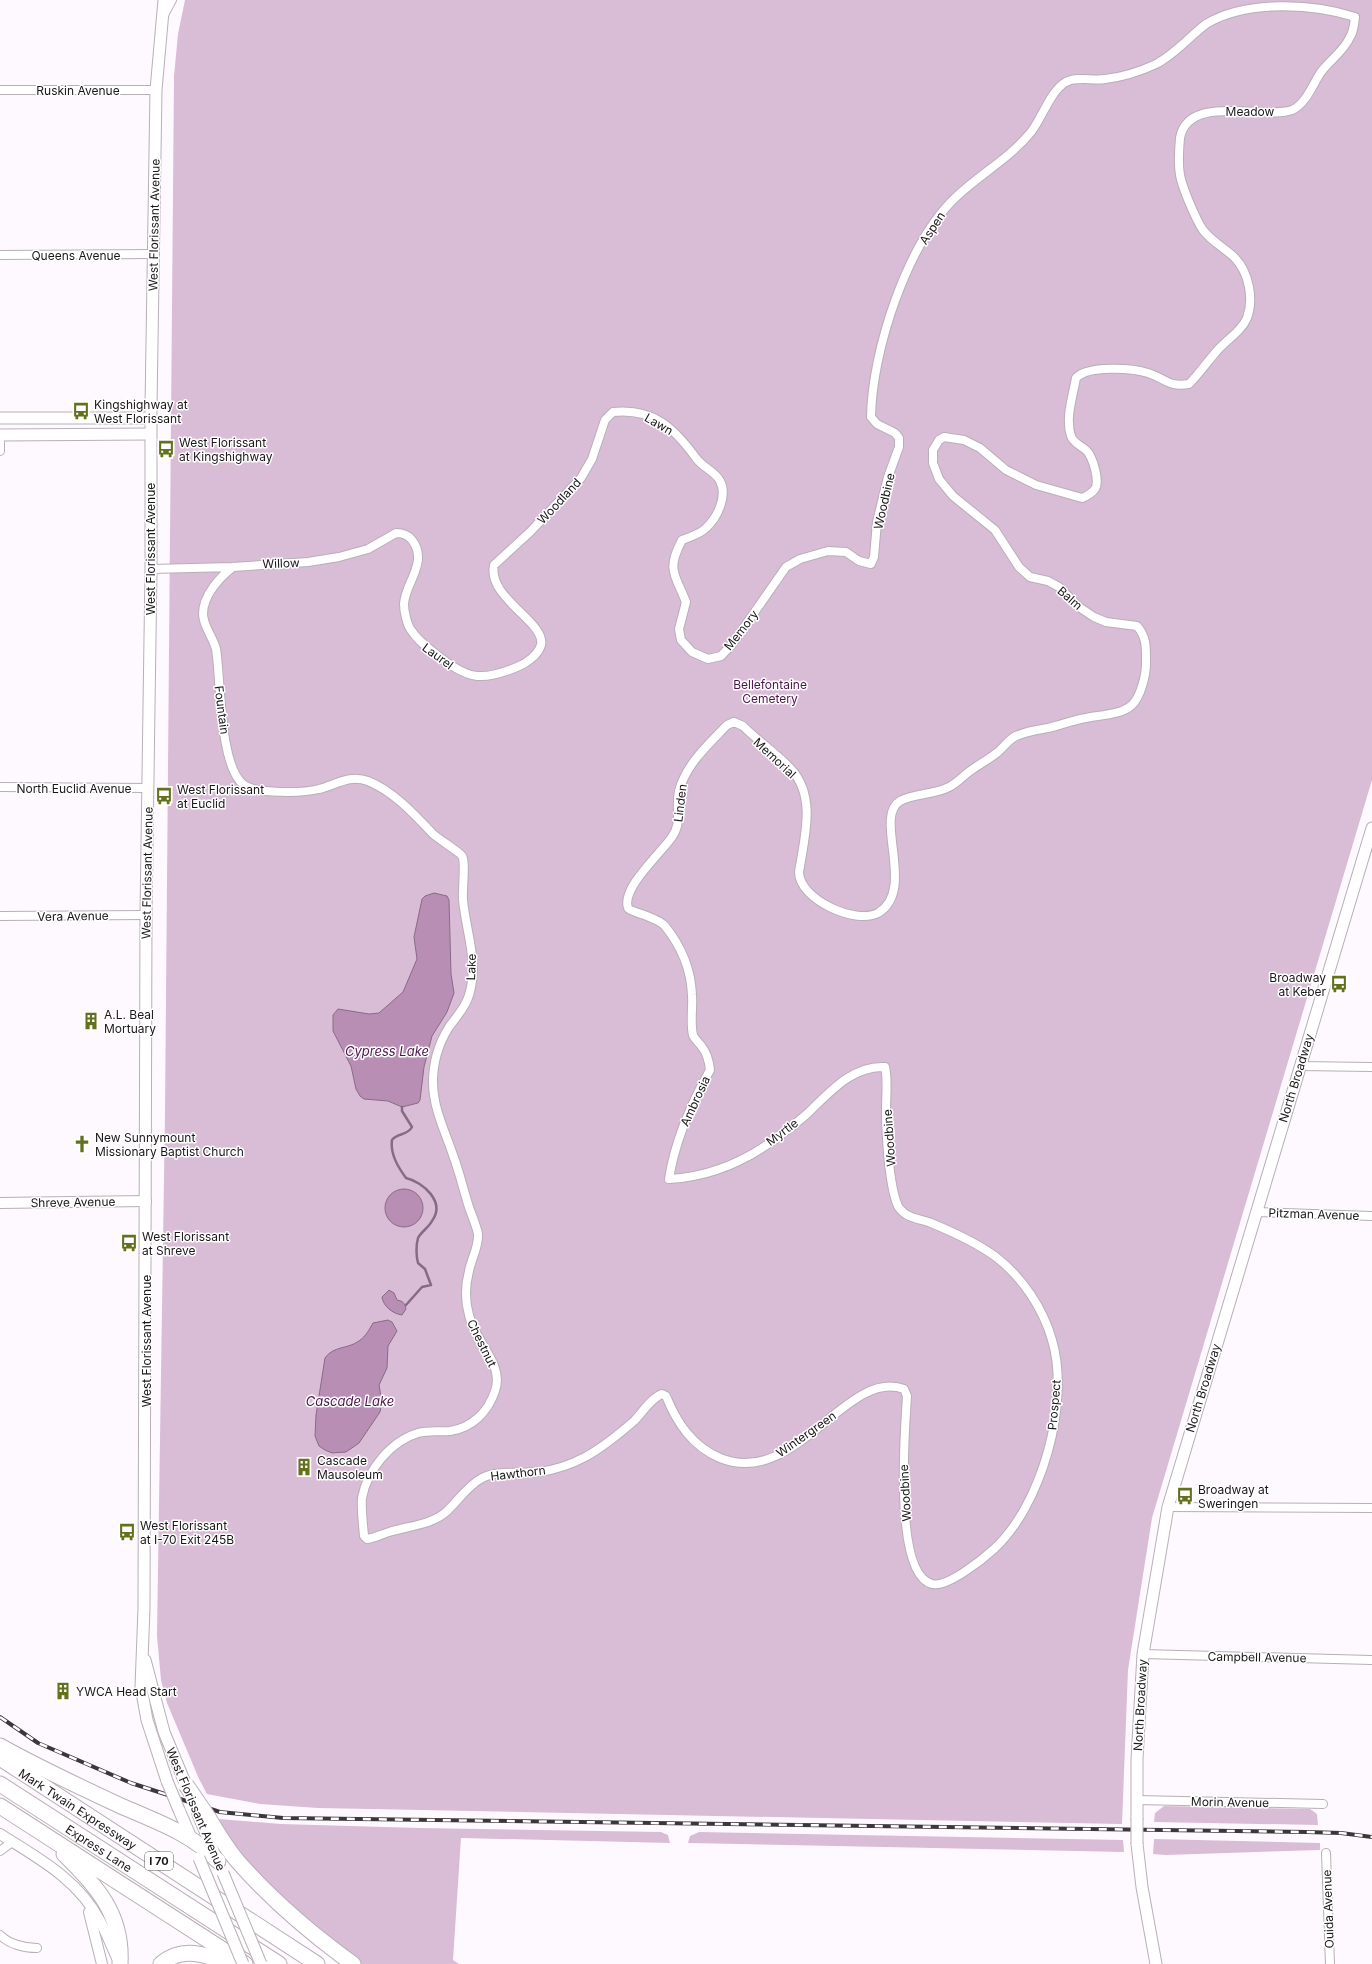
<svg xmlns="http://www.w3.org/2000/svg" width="1372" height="1964" viewBox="0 0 1372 1964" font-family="Inter,sans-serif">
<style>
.green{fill:#d9bdd6}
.water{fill:#b88eb5;stroke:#896a86}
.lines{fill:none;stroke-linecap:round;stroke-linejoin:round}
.stream{stroke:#896a86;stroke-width:2.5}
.minor-casing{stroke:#b8afb7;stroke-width:10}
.tertiary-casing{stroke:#b8afb7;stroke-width:12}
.secondary-casing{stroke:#b8afb7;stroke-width:13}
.motorway-casing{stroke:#b8afb7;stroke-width:17}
.minor{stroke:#fff;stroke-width:8}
.tertiary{stroke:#fff;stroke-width:10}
.secondary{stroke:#fff;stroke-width:11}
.motorway{stroke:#fff;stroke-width:15}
.rail-casing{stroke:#3b373a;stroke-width:4}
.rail{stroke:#fff;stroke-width:2.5;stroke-dasharray:8;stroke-linecap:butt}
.secondary-bridge-casing{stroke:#b8afb7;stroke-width:13;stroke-linecap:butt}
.motorway-bridge-casing{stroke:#b8afb7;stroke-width:17;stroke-linecap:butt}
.secondary-bridge{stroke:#fff;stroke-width:11}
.motorway-bridge{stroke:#fff;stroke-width:15}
.labels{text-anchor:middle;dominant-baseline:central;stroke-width:3;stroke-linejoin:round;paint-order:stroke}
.shield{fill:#fff;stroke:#5f5d5e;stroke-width:1}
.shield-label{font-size:11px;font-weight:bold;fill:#1a1719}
.street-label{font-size:12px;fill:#1a1719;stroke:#fff}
.poi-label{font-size:12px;fill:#1a1719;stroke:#fff;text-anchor:start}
.park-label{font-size:12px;fill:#4a1649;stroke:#fff}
.water-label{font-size:13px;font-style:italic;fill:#4d194c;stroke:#fff}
</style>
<rect width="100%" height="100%" fill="#fef9fe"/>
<g class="green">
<polygon points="185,0 1372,0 1372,780 1152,1518 1128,1670 1122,1824 318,1808 260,1804 207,1794 199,1779 167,1703 161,1680 157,1636 165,1112 174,76 178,34"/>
<polygon points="1164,1806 1310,1809 1317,1814 1318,1825 1154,1822 1155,1813"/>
<polygon points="219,1819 281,1824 420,1828 661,1832 668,1835 670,1843 461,1838 453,1960 459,1964 359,1964 251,1871 223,1828"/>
<polygon points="699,1832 1123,1840 1124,1852 688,1843 690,1836"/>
<polygon points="1154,1839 1320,1843 1320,1850 1166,1855 1153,1854"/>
</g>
<g class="water">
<polygon points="434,893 447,896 449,900 451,974 454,993 447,1012 432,1036 424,1067 420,1100 418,1103 402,1107 388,1101 364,1099 360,1096 356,1089 351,1066 333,1031 333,1015 338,1009 369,1014 379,1013 403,992 417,959 414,937 422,899 425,896"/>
<circle cx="404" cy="1208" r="19"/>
<path d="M389,1290L394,1293L397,1300C403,1301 405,1303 406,1309L402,1315C393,1314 383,1306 382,1297Z"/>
<path d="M388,1320L392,1322L397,1331L388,1346L387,1368L379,1385L382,1402L380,1412L359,1443L346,1452L332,1453L325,1450L319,1446L315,1436L316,1415L325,1358C333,1346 348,1349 359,1341C366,1336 369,1330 373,1323Z"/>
</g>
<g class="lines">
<path class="stream" d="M402,1107V1111L412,1127C407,1136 397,1133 392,1140C390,1154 398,1167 406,1178C423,1182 446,1202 432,1221C429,1227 421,1232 418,1238C416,1245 416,1256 418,1263L425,1269L431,1285L422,1287L406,1305"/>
<g class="minor-casing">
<g id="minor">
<polyline points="164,15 172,0"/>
<polyline points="0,90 156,90"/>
<polyline points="0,255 153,254"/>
<polyline points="0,451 0,435"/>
<path d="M151,569L233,567L308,562L339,557L368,549L396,533C402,533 408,535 412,540C429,562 405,583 404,604C404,611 407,625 411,630C419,642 426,646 437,655C467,679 481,682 517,667C527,663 538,655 541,645C546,622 487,598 494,565L530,532L581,478L592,459L605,420L613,412C654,408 674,428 696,458C702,467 716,472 720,481C728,496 717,518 706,528C700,534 690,537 682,540C666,570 675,574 686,602L679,629L681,640L692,652L708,659L721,656L733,643L786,567L800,559L828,551L846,552L859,561L871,564L874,557L877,522L888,477L899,447V438L895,433L877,424L871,417C872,351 907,243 956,197C980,174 1010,158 1031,132C1042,118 1051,90 1066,82C1076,76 1093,81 1105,79C1123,77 1139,72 1156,64C1175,54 1189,37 1206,24C1246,0 1312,3 1355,17C1354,24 1354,31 1350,37C1344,51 1330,60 1321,72C1313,84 1306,104 1292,110C1264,120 1188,93 1180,138C1179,149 1178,164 1180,175C1182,187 1196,220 1203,230C1212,242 1225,248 1235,258C1249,273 1254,299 1247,318C1241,332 1226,340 1216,352C1207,362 1199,374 1189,384C1167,387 1167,379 1148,373C1132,368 1088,365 1076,378C1073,395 1065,419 1071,436C1073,443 1082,446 1087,451C1093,458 1100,481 1095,489C1091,494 1087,496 1082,498L1036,485L1006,470L980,448L964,440L944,437L939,440L933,450V463L939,479L953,496L995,530L1019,567L1030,577L1048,581L1059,587L1079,607L1094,617L1106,622L1137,626C1147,637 1146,649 1146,663C1146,675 1141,696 1132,705C1121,715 1100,715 1086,718C1073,720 1061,725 1048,728C1036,730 1027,731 1016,736C1009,739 1004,747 998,752C989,759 980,764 970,771C963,776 957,783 949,787C934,795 914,793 900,801C873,817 917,890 878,913C855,925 799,899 799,872C804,839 817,797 791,769C776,753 758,741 743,726L734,722L727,725C709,744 686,764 679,791C675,808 683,821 672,837C661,853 621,888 628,908C630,912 657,917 665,926C681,946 691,970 692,995C693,1008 690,1023 693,1035C694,1039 700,1043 702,1047C707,1053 709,1061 710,1070C691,1104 675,1140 669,1179C704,1177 739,1164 768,1144C782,1134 796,1124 809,1112C830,1092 853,1065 885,1067C888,1080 886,1095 886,1109C886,1132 889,1187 898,1206C900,1210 904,1213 907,1215C914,1219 924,1220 931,1223C953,1232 977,1243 996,1257C1022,1277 1043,1308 1052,1340C1071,1403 1041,1506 994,1549C983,1559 947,1588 932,1584C893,1574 905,1428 907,1396L904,1389C846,1368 796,1489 720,1458C692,1446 677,1423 666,1396L662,1394C651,1398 642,1413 634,1421C619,1434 602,1448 585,1457C572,1464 554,1470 539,1472C521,1474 499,1470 482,1478C467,1486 458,1501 446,1512C431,1525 408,1526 389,1532C382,1534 375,1538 367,1539L364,1536C363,1523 361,1510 362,1498C367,1470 391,1441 418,1433C429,1430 439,1432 450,1431C472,1428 488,1412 495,1391C505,1364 474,1341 469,1315C465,1301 465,1286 469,1271C471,1260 479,1246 478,1234C476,1224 471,1214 468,1204C463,1188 459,1171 453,1155C445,1131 433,1108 433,1082C433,1063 439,1043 449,1027C456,1017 466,1007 469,995C479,962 466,932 463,900C462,890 466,862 462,856C459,851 439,840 432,833C414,814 393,791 368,781C349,774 336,785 319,789C304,793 256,794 244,785C219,767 221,678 216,649C213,637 203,626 203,614C203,595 220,577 233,567"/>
<polyline points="0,787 148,788"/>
<polyline points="0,916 146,915"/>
<polyline points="1300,1066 1372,1067"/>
<polyline points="1256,1212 1372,1216"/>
<polyline points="1168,1507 1372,1508"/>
<polyline points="1143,1654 1371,1660"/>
<polyline points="1137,1800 1323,1804"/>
<polyline points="0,1851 12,1842"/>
<polyline points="1326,1853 1330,1964"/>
<path d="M0,1935C9,1944 24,1948 37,1948"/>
</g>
</g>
<g class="tertiary-casing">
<g id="tertiary">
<polyline points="0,1203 146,1201"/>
<path d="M0,1834C38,1858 78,1879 100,1921C107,1934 112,1948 118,1960"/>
<polyline points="89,1912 102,1964"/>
</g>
</g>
<g class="secondary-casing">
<g id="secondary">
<polyline points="164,0 156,90 151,406 151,569 146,915 144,1608 141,1687 147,1720 167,1781"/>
<polyline points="0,418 151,418"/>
<polyline points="0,435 150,434"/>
<polyline points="145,1660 164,1732 186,1785"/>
<polyline points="179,1810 192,1840"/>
<polyline points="198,1814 216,1858"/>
<polyline points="1137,1818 1137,1759 1143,1654 1168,1507 1372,828"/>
<polyline points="1137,1844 1142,1887 1156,1964"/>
</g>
</g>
<g class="motorway-casing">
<g id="motorway">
<path d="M0,1746C39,1768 80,1787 121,1806C155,1821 191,1833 218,1861"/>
<path id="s1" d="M0,1758L317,1964"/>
<path id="s2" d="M0,1784L279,1964"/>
<polyline points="0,1806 245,1964"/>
<path d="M208,1817C218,1834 228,1851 241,1865C274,1902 313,1935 353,1964"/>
<path d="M64,1854C97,1887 123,1914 120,1964"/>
<path d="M161,1964C182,1946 206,1954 229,1964"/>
</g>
</g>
<use href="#minor" class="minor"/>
<use href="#tertiary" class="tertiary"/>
<use href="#secondary" class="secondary"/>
<use href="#motorway" class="motorway"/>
<g class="rail-casing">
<polyline id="rail" points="0,1717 38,1743 131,1783 220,1812 283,1818 1307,1832 1341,1833 1372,1837"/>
</g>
<use href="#rail" class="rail"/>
<g class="secondary-bridge-casing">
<g id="secondary-bridge">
<polyline points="167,1781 179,1810"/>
<polyline points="1137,1818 1137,1844"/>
<polyline points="199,1858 243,1964"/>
<polyline points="223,1873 261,1964"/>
</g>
</g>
<g class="motorway-bridge-casing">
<polyline id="motorway-bridge" points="186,1785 208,1817"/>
</g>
<use href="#secondary-bridge" class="secondary-bridge"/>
<use href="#motorway-bridge" class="motorway-bridge"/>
</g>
<defs>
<g id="bus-bare" transform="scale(1.38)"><path d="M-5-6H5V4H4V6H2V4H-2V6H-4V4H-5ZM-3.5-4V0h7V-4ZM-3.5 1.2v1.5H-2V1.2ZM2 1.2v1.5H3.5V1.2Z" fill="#63711d" stroke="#fff" stroke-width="2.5" paint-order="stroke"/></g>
<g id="building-bare" transform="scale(1.38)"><path d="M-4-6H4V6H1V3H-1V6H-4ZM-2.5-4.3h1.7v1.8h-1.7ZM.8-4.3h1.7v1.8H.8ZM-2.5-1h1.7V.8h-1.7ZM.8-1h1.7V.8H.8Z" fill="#63711d" stroke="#fff" stroke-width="2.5" paint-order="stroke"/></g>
<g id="church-bare" transform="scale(1.38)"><path d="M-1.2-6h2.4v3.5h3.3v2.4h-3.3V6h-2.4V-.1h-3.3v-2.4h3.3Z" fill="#63711d" stroke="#fff" stroke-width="2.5" paint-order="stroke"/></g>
</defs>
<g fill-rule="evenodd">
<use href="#bus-bare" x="81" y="411"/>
<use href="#bus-bare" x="166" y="449"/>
<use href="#bus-bare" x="164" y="796"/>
<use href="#bus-bare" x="1339" y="984"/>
<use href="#building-bare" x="91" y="1021"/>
<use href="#church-bare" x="82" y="1144"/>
<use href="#bus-bare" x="129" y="1243"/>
<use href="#building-bare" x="304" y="1467"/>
<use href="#bus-bare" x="1185" y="1496"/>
<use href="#bus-bare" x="127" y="1532"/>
<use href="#building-bare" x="63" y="1691"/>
</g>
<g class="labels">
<rect class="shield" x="145" y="1852" width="28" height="18" rx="3"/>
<g class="shield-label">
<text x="159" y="1861">I 70</text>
</g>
<g class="street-label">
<text x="78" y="90">Ruskin Avenue</text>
<text x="1250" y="111">Meadow</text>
<text transform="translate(154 225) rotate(-89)">West Florissant Avenue</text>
<text transform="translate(932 228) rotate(-57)">Aspen</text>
<text x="76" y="255">Queens Avenue</text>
<text transform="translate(659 424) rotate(30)">Lawn</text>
<text transform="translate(559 501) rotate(-47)">Woodland</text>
<text transform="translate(884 501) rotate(-77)">Woodbine</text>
<text transform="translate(150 549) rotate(-90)">West Florissant Avenue</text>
<text transform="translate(281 563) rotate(-2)">Willow</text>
<text transform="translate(1070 598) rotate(41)">Balm</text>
<text transform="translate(741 630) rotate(-52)">Memory</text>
<text transform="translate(438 656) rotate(36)">Laurel</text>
<text transform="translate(222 710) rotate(83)">Fountain</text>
<text transform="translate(775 758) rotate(43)">Memorial</text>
<text x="74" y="788">North Euclid Avenue</text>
<text transform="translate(680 803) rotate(-83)">Linden</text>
<text transform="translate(147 873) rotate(-89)">West Florissant Avenue</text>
<text transform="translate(73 916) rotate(-1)">Vera Avenue</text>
<text transform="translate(471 967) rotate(-88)">Lake</text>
<text transform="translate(1296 1078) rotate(-73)">North Broadway</text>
<text transform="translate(695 1101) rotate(-65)">Ambrosia</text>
<text transform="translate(782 1132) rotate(-37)">Myrtle</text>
<text transform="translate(889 1138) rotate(-94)">Woodbine</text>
<text transform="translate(73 1202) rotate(-1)">Shreve Avenue</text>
<text transform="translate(1314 1214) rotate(2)">Pitzman Avenue</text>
<text transform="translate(146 1341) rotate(-90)">West Florissant Avenue</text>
<text transform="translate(482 1343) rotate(64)">Chestnut</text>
<text transform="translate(1203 1388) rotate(-73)">North Broadway</text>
<text transform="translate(1054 1405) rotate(-85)">Prospect</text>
<text transform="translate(806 1434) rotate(-35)">Wintergreen</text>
<text transform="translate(518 1473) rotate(-7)">Hawthorn</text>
<text transform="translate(905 1493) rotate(-93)">Woodbine</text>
<text transform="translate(1257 1657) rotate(1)">Campbell Avenue</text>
<text transform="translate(1140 1705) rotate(-87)">North Broadway</text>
<text transform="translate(1230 1802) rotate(1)">Morin Avenue</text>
<text stroke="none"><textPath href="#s1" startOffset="93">Mark Twain Expressway</textPath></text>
<text transform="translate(196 1809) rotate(67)">West Florissant Avenue</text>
<text stroke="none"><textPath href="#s2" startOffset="118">Express Lane</textPath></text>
<text transform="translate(1328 1909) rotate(-92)">Ouida Avenue</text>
</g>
<g class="poi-label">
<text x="94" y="404">Kingshighway at<tspan x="94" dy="14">West Florissant</tspan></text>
<text x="179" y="442">West Florissant<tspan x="179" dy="14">at Kingshighway</tspan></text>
<text x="177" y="789">West Florissant<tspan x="177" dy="14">at Euclid</tspan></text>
<text x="1326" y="977" text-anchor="end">Broadway<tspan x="1326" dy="14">at Keber</tspan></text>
<text x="104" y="1014">A.L. Beal<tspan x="104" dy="14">Mortuary</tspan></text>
<text x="95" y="1137">New Sunnymount<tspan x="95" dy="14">Missionary Baptist Church</tspan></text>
<text x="142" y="1236">West Florissant<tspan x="142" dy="14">at Shreve</tspan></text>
<text x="317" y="1460">Cascade<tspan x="317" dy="14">Mausoleum</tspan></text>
<text x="1198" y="1489">Broadway at<tspan x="1198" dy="14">Sweringen</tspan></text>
<text x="140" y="1525">West Florissant<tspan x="140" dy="14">at I-70 Exit 245B</tspan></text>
<text x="76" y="1691">YWCA Head Start</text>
</g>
<g class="park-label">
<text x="770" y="684">Bellefontaine<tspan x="770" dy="14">Cemetery</tspan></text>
</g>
<g class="water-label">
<text x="387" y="1051">Cypress Lake</text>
<text x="350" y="1401">Cascade Lake</text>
</g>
</g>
</svg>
